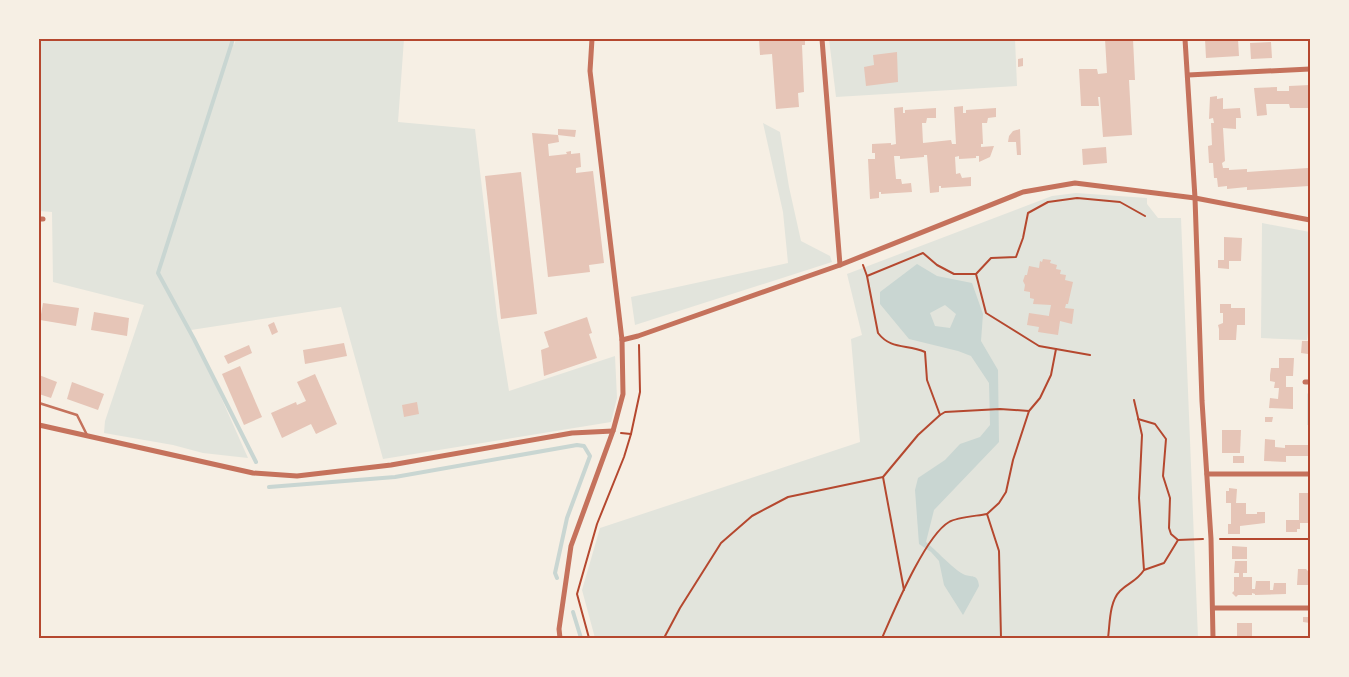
<svg xmlns="http://www.w3.org/2000/svg" width="1349" height="677" viewBox="0 0 1349 677" font-family="Ubuntu,sans-serif">
<style>
.green{fill:#e2e4dc}
.water{fill:#c9d6d2;fill-rule:evenodd}
.lines{fill:none;stroke-linecap:round;stroke-linejoin:round}
.stream{stroke:#c9d6d2;stroke-width:4}
.building{fill:#e6c5b7}
.path{stroke:#b5482f;stroke-width:2}
.service{stroke:#c5725c;stroke-width:2.5}
.minor{stroke:#c5725c;stroke-width:5}
.neatline{fill:none;stroke:#b5482f;stroke-width:2}
</style>
<rect width="100%" height="100%" fill="#f6efe4"/>
<g class="green">
<polygon points="39,39 231,39 234,45 236,39 404,39 398,122 475,129 497,316 509,391 615,356 617,398 611,422 383,459 341,307 191,330 248,458 203,453 173,445 104,433 105,421 144,305 53,282 52,212 39,211"/>
<polygon points="829,39 1015,39 1017,86 836,97"/>
<polygon points="763,123 780,132 789,187 801,241 830,256 832,262 635,325 631,297 788,263 783,212"/>
<polygon points="1076,193 1147,198 1147,204 1158,218 1181,218 1198,638 595,638 582,590 600,528 860,442 851,339 862,335 847,274 1052,196"/>
<polygon points="1262,223 1310,232 1310,319 1307,340 1261,338"/>
<polygon points="1310,391 1310,425 1307,425 1307,394"/>
</g>
<path class="water" d="M917,264L937,276L972,283L983,314L981,341L998,370L999,442L934,510L926,542C936,550 952,568 963,574C971,578 978,573 979,586L963,615L944,585L939,561L931,552L919,544L915,490L918,478L945,460L960,444L980,437L990,425L989,383L971,356L958,351L909,339L880,304V292ZM945,305L956,314L950,328L935,326L930,313Z"/>
<g class="lines">
<g class="stream">
<polyline points="233,39 158,273 194,339 256,462"/>
<polyline points="269,487 395,477 577,445 584,446 590,456 567,518 555,573 557,578"/>
<polyline points="573,612 581,638"/>
</g>
</g>
<g class="building">
<polygon points="759,39 805,39 805,45 802,45 804,92 798,93 799,107 776,109 772,54 760,55"/>
<polygon points="1105,39 1133,39 1135,80 1129,80 1132,135 1103,137 1100,97 1098,97 1099,106 1081,106 1079,69 1097,69 1098,74 1107,73"/>
<polygon points="1205,39 1218,39 1219,40 1238,39 1239,56 1206,58"/>
<polygon points="1271,42 1272,58 1251,59 1250,43"/>
<polygon points="897,52 898,82 866,86 864,67 874,65 873,55"/>
<polygon points="1023,58 1023,66 1018,67 1018,59"/>
<polygon points="1310,85 1310,108 1290,108 1289,104 1266,104 1267,115 1257,116 1254,88 1277,87 1277,91 1289,91 1289,86"/>
<polygon points="1217,96 1217,99 1223,98 1223,109 1240,108 1241,118 1236,118 1236,129 1223,128 1225,161 1222,163 1223,168 1229,168 1229,170 1247,169 1247,172 1308,168 1309,186 1247,190 1247,187 1227,189 1227,186 1218,187 1217,178 1214,178 1213,163 1209,163 1208,146 1212,145 1211,123 1214,123 1213,118 1209,119 1210,97"/>
<polygon points="963,106 963,113 966,113 966,110 996,108 996,117 988,118 987,123 982,123 983,144 981,144 981,147 994,146 990,157 979,162 979,156 976,156 976,158 959,159 959,156 955,157 956,174 960,173 962,178 971,177 971,186 941,188 941,186 939,186 939,192 930,193 927,155 924,155 924,157 900,159 900,156 894,156 896,179 901,179 902,184 911,183 912,192 881,194 881,192 879,192 879,198 870,199 868,159 875,159 875,153 872,153 872,144 891,143 891,145 896,144 894,108 903,107 903,113 905,113 905,110 936,108 936,118 927,118 926,123 922,123 923,143 951,140 952,144 956,144 954,107"/>
<polygon points="558,129 576,130 575,137 558,135 559,142 548,144 549,156 567,154 566,152 571,151 571,154 580,153 581,167 576,168 576,173 593,171 604,263 589,265 590,272 548,277 532,133 558,135"/>
<polygon points="1020,129 1021,155 1017,155 1016,142 1008,142 1009,136 1013,131"/>
<polygon points="1106,147 1107,163 1083,165 1082,149"/>
<polygon points="521,172 537,314 501,319 485,176"/>
<polygon points="1224,237 1242,238 1241,261 1229,261 1229,269 1218,268 1218,260 1224,260"/>
<polygon points="1043,259 1051,260 1050,263 1057,265 1056,269 1061,270 1060,274 1066,275 1065,280 1073,282 1068,304 1066,304 1065,308 1074,309 1072,324 1060,321 1058,335 1038,332 1039,327 1027,325 1029,313 1049,316 1049,315 1051,305 1033,304 1034,299 1030,298 1030,292 1024,291 1025,285 1023,281 1025,275 1027,275 1029,266 1039,268 1040,261 1042,262"/>
<polygon points="43,303 79,308 76,326 40,320"/>
<polygon points="1220,304 1231,304 1231,308 1245,308 1245,325 1237,325 1236,340 1219,340 1219,329 1218,325 1223,323 1223,313 1220,313"/>
<polygon points="94,312 129,318 127,336 91,330"/>
<polygon points="587,317 592,333 589,334 597,358 544,376 541,350 549,347 544,332"/>
<polygon points="274,322 278,332 272,335 268,325"/>
<polygon points="1302,341 1310,341 1310,352 1308,351 1308,354 1301,353"/>
<polygon points="344,343 347,356 305,364 303,350"/>
<polygon points="249,345 252,353 228,364 224,356"/>
<polygon points="1279,358 1294,358 1293,376 1286,376 1286,387 1293,387 1293,409 1269,408 1270,398 1278,399 1279,388 1274,388 1275,382 1270,381 1270,375 1271,368 1279,368"/>
<polygon points="240,366 262,417 244,425 222,374"/>
<polygon points="315,374 337,424 316,434 311,424 282,438 271,413 296,402 297,405 306,401 297,382"/>
<polygon points="39,375 57,382 51,398 39,394"/>
<polygon points="72,382 104,394 98,410 67,399"/>
<polygon points="417,402 419,414 404,417 402,405"/>
<polygon points="1265,417 1273,417 1272,422 1265,422"/>
<polygon points="1222,430 1241,430 1240,453 1222,453"/>
<polygon points="1265,439 1275,440 1275,447 1285,448 1285,445 1310,445 1310,456 1286,456 1286,462 1264,461"/>
<rect x="1233" y="456" width="11" height="7"/>
<polygon points="1229,488 1237,489 1236,503 1246,503 1246,514 1257,514 1257,512 1265,512 1265,523 1240,526 1240,534 1228,534 1228,524 1231,524 1231,503 1226,503 1226,491 1229,491"/>
<polygon points="1299,493 1310,493 1310,523 1300,523 1300,529 1297,529 1297,532 1286,532 1286,520 1299,520"/>
<polygon points="1232,546 1247,547 1247,559 1232,559"/>
<polygon points="1235,561 1247,561 1247,573 1243,573 1243,577 1252,577 1252,589 1255,589 1256,581 1270,581 1270,590 1273,590 1274,583 1286,583 1286,594 1255,595 1255,594 1252,593 1252,595 1238,595 1236,597 1232,593 1234,591 1234,577 1239,577 1239,573 1234,573"/>
<polygon points="1298,569 1306,569 1309,572 1310,596 1308,596 1308,585 1297,585"/>
<polygon points="1303,617 1310,617 1310,623 1303,622"/>
<rect x="1237" y="623" width="15" height="15"/>
</g>
<g class="lines">
<g class="path">
<polyline points="867,276 923,253 937,265 954,274 976,274"/>
<polyline points="1056,349 1039,346 986,313 976,274 991,258 1016,257 1023,238 1028,213 1048,202 1077,198 1120,202 1145,216"/>
<polyline points="940,415 945,412 1000,409 1029,411"/>
<polyline points="1138,419 1155,424 1166,439 1163,476 1170,498 1169,528 1171,534 1178,540"/>
<polyline points="621,433 631,434"/>
<polyline points="883,477 904,590"/>
<polyline points="987,514 999,503 1006,492 1013,460 1029,411 1040,398 1051,375 1056,349 1090,355"/>
<polyline points="1220,539 1310,539"/>
<polyline points="1144,570 1164,563 1178,540 1203,539"/>
<polyline points="589,638 577,594 597,524 624,457 631,434 640,392 639,345"/>
<path d="M664,638L680,608L721,543L752,516L788,497L883,477L918,435L940,415L927,380L925,352C907,344 891,350 878,333L867,276L863,265"/>
<path d="M882,638C894,611 925,536 949,522C957,517 977,516 987,514L999,551L1001,638"/>
<path d="M1108,638C1110,624 1109,602 1120,591C1129,582 1136,582 1144,570L1139,498L1142,435L1134,400"/>
</g>
<polyline class="service" points="39,403 77,415 87,435"/>
<g class="minor">
<polyline points="822,39 840,265"/>
<polyline points="1185,39 1195,198 1202,401 1211,539 1213,638"/>
<polyline points="1188,75 1310,69"/>
<polyline points="39,219 43,219"/>
<polyline points="622,340 638,336 840,265 1023,192 1075,183 1195,198 1310,220"/>
<polyline points="1305,382 1310,382"/>
<polyline points="39,425 253,473 297,476 391,465 572,433 613,431"/>
<polyline points="1207,474 1310,474"/>
<polyline points="1213,608 1310,608"/>
<polyline points="560,638 559,629 571,546 613,431 623,394 622,340 590,71 592,39"/>
</g>
</g>
<rect width="1349" height="677" fill="none" stroke="#f6efe4" stroke-width="80"/>
<rect x="40" y="40" width="1269" height="597" class="neatline"/>
</svg>
